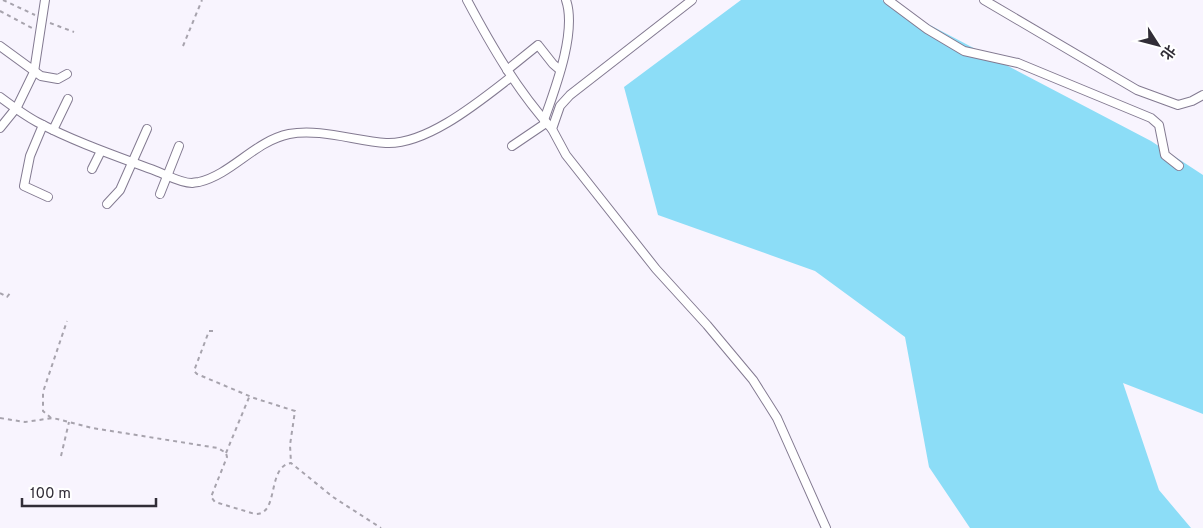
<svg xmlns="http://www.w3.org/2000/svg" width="1203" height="528" viewBox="0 0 1203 528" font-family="Overpass,'Noto Sans SC',sans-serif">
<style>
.water{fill:#8cddf7}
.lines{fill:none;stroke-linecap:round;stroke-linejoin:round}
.minor-casing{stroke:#837a91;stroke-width:10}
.path{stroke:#a7a3ad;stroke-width:2;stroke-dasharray:4 4;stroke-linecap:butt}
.minor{stroke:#fff;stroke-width:8}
</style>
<rect width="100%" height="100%" fill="#f8f4fe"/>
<polygon class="water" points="741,0 882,0 1151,141 1203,175 1203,414 1123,383 1159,490 1191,528 970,528 929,467 905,337 815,271 658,215 624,87"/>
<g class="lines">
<g class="minor-casing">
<g id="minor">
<path d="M467,0C492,47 517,90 552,129"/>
<polyline points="692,0 570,95 560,106 552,129 566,155 656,269 707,325 753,380 777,418 826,528"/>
<polyline points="888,0 927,29 964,51 1018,63 1151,118 1159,125 1165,155 1179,166"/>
<polyline points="984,0 1137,90 1178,105 1192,101 1203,95"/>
<polyline points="0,46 41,76 58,79 67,74"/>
<polyline points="507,70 538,45 553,64 560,70"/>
<path d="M0,97C12,106 24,115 37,122C75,142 116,156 156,171C167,175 180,183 192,183C192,183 198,182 199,182C232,174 255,141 289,134C319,128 356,141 386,143C427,145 480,101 511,77"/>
<path d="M544,120C555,89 577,32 566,0"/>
<polyline points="43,125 30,156 24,186 48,197"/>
<polyline points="0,128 17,107 34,72 45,0"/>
<polyline points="53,130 68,99"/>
<polyline points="512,146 546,123"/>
<polyline points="92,169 101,151"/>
<polyline points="160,194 179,146"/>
<polyline points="107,204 120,190 147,129"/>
</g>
</g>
<g class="path">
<polyline points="3,0 35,15"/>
<polyline points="0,11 32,28"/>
<polyline points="50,23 74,32"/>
<polyline points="183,46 202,0"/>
<polyline points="0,293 7,297 11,292"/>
<polyline points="213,331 209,331 194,371 197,374 254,398 295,411 290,445 291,463"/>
<path d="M0,418L25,422L53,418L92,428L218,448L226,453L227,457L211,497L215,502L255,514C280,515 266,467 291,463L333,497L381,528"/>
<polyline points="51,418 43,411 43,392 67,321"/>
<polyline points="226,453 250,395"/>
<polyline points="61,456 69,422"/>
</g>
<use href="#minor" class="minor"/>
</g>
<g transform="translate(1158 45) rotate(126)" stroke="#ffffff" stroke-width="4" paint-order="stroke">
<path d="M0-4L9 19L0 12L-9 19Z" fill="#312d37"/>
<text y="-8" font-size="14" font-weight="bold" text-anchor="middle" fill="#312d37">北</text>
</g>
<path d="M22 498v8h134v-8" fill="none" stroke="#312d37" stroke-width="2.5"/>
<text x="30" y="498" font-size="15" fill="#312d37" stroke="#ffffff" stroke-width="4" paint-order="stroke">100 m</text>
</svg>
